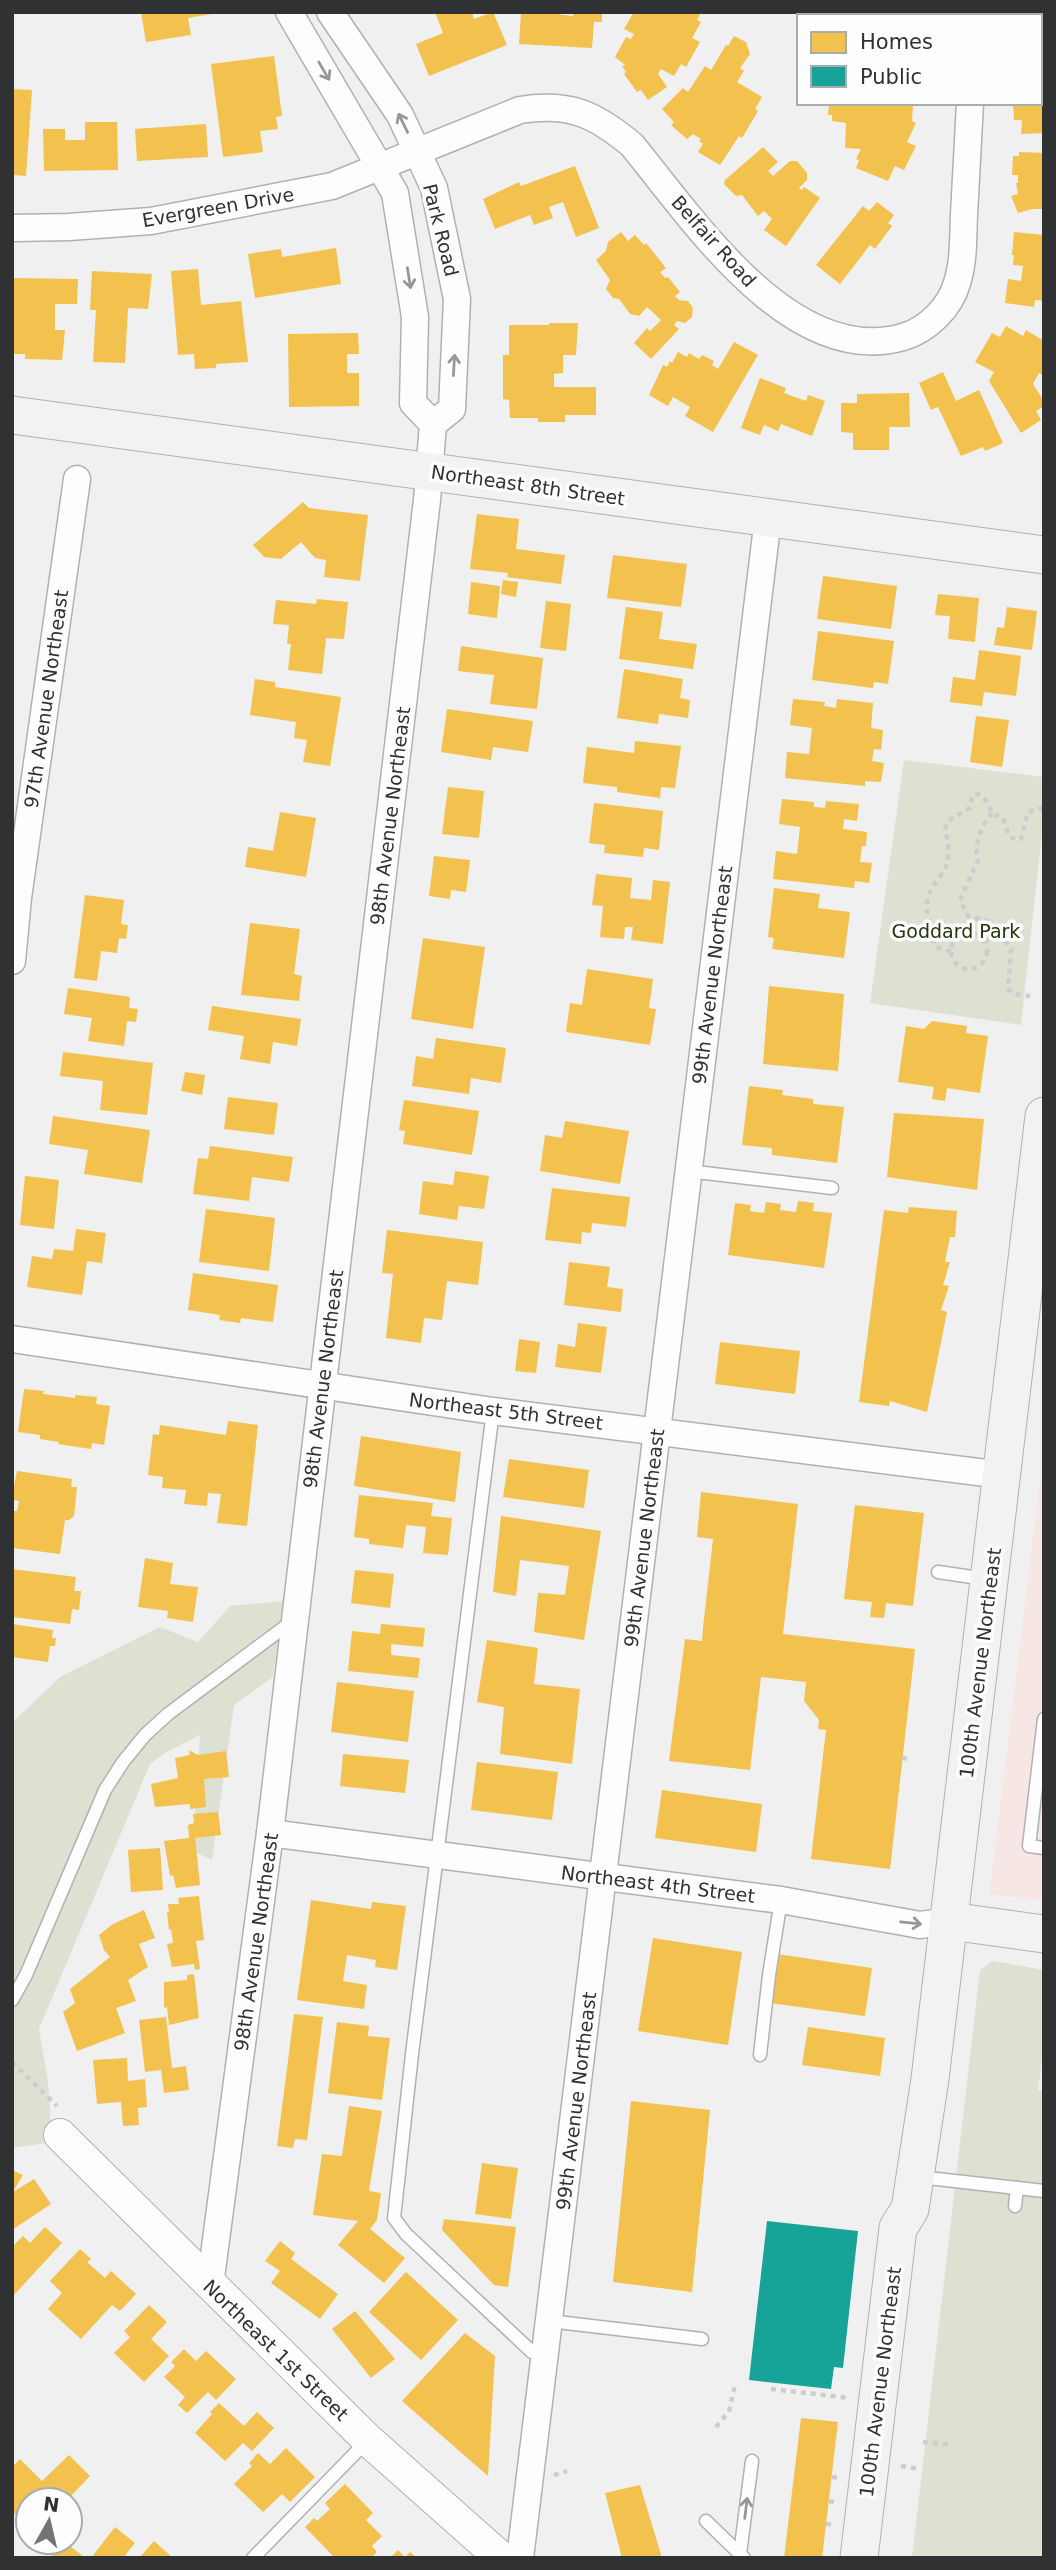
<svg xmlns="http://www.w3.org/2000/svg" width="1056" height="2570" viewBox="0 0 1056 2570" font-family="'DejaVu Sans',sans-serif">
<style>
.commercial{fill:#f6e7e4}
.green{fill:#dce1d2}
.homes{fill:#f2c14e}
.public{fill:#17a398}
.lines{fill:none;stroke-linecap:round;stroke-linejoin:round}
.service-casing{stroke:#b1b1b2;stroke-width:15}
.minor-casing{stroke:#b1b1b2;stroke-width:29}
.tertiary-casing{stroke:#b1b1b2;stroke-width:34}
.secondary-casing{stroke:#b1b1b2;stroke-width:39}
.path{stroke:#cdcdce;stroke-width:4.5;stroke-dasharray:5 5;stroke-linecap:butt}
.service{stroke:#fdfdfd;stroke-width:12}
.minor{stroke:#fdfdfd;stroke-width:26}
.tertiary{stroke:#fdfdfd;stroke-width:32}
.secondary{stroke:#f4f1f2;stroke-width:37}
.oneway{stroke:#969798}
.labels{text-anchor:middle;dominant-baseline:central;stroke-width:7;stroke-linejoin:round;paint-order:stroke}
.street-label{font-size:19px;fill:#303132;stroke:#fcfdff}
.park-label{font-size:19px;fill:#293409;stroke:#fcfdff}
</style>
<rect width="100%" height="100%" fill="#f0f0f1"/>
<polygon class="commercial" points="1044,1449 1044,1901 989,1894"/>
<g class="green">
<polygon points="904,760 1044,777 1044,815 1021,1025 870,1003"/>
<polygon points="284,1601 273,1677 234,1705 212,1860 193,1851 200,1735 165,1753 150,1764 39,2029 48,2081 52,2142 12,2148 12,1723 60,1677 160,1627 198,1642 230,1606"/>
<polygon points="993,1961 1044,1970 1044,2044 1038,2090 1044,2091 1044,2558 912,2558 980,1970"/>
</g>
<g class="homes">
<polygon points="141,12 212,12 212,14 188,18 191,35 146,42"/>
<polygon points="435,12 472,12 474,19 493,12 507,45 429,76 416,44 443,33"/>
<polygon points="557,12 557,14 573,16 573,12 602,12 602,22 594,22 592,48 519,44 521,13"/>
<polygon points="634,12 701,12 697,20 701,22 692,38 700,42 686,67 681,64 674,76 661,69 658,74 667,87 648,100 641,90 637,92 624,74 626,72 622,66 625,65 615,57 626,37 631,39 634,34 624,29"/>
<rect x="804" y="12" width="105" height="4"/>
<polygon points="1032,12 1044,12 1044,64 1040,64 1040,16 1032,16"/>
<polygon points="734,36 746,42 750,54 740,68 744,71 737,82 762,97 755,109 758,111 742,138 739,136 720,165 698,152 703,144 699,141 701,139 693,134 687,139 671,125 674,122 662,109 683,88 688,92 705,66 711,70 726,45 728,46"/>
<polygon points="274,56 282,116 276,117 278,129 260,131 263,152 223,157 211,64"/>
<polygon points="1040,75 1044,75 1044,133 1021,134 1022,120 1014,120 1013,103 1040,103"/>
<polygon points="12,89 32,90 26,176 12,175"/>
<polygon points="829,103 913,105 912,121 916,123 907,142 916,146 904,170 895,166 888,181 856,168 859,160 856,159 861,149 845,148 846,123 832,121 832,115 828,115"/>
<polygon points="85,122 117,122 118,170 44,171 43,129 65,129 65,140 85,140"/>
<polygon points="206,124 208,157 137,161 135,129"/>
<polygon points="763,147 778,162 768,171 773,176 790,161 797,161 807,173 807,180 799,188 802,190 804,187 820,198 786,246 764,230 772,219 764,211 758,216 742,195 736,196 724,184 725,180"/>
<polygon points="1019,152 1044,153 1044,209 1032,209 1018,213 1011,196 1018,194 1016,183 1018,183 1018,175 1012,175 1013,156 1019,156"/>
<polygon points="575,166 599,228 576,237 563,202 549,207 553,218 534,225 530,215 495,229 483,199 519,182 521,186"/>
<polygon points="877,202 894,215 888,223 892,226 875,249 870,245 840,284 816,265 863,206 869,211"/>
<polygon points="621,232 628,241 635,235 644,245 646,243 666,268 660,272 665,278 668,277 680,292 675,296 679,300 688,301 693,308 692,317 685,323 677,321 674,325 679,329 651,359 634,343 647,328 650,331 661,320 647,307 639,316 630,314 619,299 613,298 606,289 610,280 596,260 606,251 608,242"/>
<polygon points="1014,232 1044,235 1044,301 1035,300 1034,307 1005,303 1008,279 1021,281 1023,266 1013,265 1014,255 1012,255"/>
<polygon points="336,248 341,284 255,298 248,254 281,249 282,257"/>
<polygon points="198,269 201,305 241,301 248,362 216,364 216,368 195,369 194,354 178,355 171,271"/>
<polygon points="92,271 152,274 148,309 128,308 125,363 93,362 96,310 90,310"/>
<polygon points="12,278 78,279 77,304 55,304 55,330 65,330 62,360 25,359 25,354 12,354"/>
<polygon points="549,323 578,323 576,355 563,355 563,373 554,374 554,387 596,387 596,415 565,415 565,422 538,422 538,418 510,418 509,400 503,399 503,355 509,355 509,325 549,325"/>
<polygon points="1006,326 1023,336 1026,330 1044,341 1044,376 1039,373 1033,384 1044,401 1044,406 1036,411 1041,420 1021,433 989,381 994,372 975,362 992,333 1000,337"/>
<polygon points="358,333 359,354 347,354 347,373 359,373 359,406 289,407 288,334"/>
<polygon points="734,342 758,355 713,432 685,416 690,407 673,397 668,406 649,395 663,365 667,367 670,361 672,363 678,352 687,357 689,353 699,359 702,355 714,361 712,365 718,369"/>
<polygon points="943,372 956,401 979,390 1003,443 985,451 983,447 961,456 938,407 931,410 919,383"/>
<polygon points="760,378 786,388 784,393 806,401 808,395 825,401 812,436 781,424 778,431 764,425 760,435 741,428"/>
<polygon points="909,393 910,427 889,427 889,450 853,450 853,433 841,432 841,403 857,403 857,394"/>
<polygon points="303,502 309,508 368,515 360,581 324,577 326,560 315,558 301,542 281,559 264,557 253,545"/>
<polygon points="477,514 519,519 516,549 565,555 561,584 507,577 508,573 470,569"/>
<polygon points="613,555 687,564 681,607 607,598"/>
<polygon points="823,576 897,586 891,629 817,619"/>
<polygon points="503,580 518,582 516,597 501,594"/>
<polygon points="471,582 500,586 497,618 468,614"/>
<polygon points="938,594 979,598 975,642 948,639 950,616 935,615"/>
<polygon points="317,599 348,602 344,639 326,638 322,674 288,670 291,644 287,644 289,625 273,624 276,600 316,604"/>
<polygon points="546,601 571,604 566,651 540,648"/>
<polygon points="626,607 663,612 659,639 697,644 693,669 619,659"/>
<polygon points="1007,607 1037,611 1032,650 994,645 997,627 1004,628"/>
<polygon points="818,631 894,641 888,684 874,682 873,688 812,680"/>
<polygon points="461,646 543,658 537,709 490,704 494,675 458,671"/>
<polygon points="979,650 1021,656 1016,696 984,692 982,706 950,702 953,677 975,680"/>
<polygon points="624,669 683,679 680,698 690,700 688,718 659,714 658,724 617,718"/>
<polygon points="255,679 275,682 275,687 341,697 330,766 303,762 307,740 294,738 296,722 250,715"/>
<polygon points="793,699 825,702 824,706 836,708 837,699 873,703 871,728 883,730 881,750 874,749 872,761 884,763 881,782 865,781 865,786 785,778 787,752 809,754 812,728 790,725"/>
<polygon points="447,709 533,721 528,752 493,747 491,760 441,752"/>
<polygon points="976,716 1009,720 1002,767 970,762"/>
<polygon points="635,741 681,746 675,788 661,787 660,798 617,792 617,787 583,783 587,747 634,753"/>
<polygon points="448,787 484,791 479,838 442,834"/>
<polygon points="782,799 814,802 814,807 825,808 826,801 859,804 857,821 844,819 843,829 867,832 866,846 862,846 860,862 872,863 869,883 855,881 854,888 773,879 776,851 797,854 800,827 779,824"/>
<polygon points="594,803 663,811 659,850 644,848 643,857 604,853 605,845 589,843"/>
<polygon points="280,812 316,818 306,877 245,867 248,847 273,851"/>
<polygon points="434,856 470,860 466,892 451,890 450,899 429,896"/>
<polygon points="596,874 632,878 630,898 651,900 653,880 670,882 663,944 631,940 633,927 625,927 624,939 600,937 603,906 592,905"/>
<polygon points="774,888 820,894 818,908 850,912 844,958 772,949 774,938 768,937"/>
<polygon points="85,895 124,900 121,924 128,925 126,939 119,938 117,953 101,951 97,981 74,978"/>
<polygon points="250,923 300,929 294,974 302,976 299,1001 241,995"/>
<polygon points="423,938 485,947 473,1029 411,1019"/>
<polygon points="587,969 653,979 649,1008 656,1009 650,1045 566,1032 570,1003 582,1005"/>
<polygon points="769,986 844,994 838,1071 763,1064"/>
<polygon points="68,988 130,997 129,1008 138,1009 136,1022 127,1021 124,1046 88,1041 92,1018 64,1014"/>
<polygon points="212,1006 301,1019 297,1046 273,1042 270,1064 240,1059 244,1036 208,1030"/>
<polygon points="932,1021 967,1026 966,1033 988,1036 980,1093 947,1088 945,1101 932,1099 934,1087 898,1082 906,1026 924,1029"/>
<polygon points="436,1038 506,1048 501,1083 471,1078 469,1094 412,1086 416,1056 433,1059"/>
<polygon points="63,1052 153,1063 147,1115 100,1110 103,1081 60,1076"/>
<polygon points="185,1072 205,1075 202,1095 181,1091"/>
<polygon points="749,1086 783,1090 782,1095 813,1099 813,1104 844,1107 837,1163 772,1155 772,1148 742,1145"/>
<polygon points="228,1097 278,1103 274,1135 224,1129"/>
<polygon points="404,1100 479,1111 472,1155 403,1144 405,1131 399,1130"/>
<polygon points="894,1113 984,1119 977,1190 887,1177"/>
<polygon points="53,1116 150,1130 142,1183 84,1174 88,1150 49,1144"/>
<polygon points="565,1121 629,1131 620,1184 540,1171 545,1135 562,1138"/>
<polygon points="210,1146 293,1157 289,1182 252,1177 249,1201 193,1194 198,1158 208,1159"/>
<polygon points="455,1171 489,1176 484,1209 459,1206 457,1220 419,1214 423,1181 453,1185"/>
<polygon points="25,1176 59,1180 54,1229 20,1225"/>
<polygon points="552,1188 630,1197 626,1227 592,1223 591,1233 582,1232 581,1244 545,1240"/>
<polygon points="798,1201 814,1203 813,1211 832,1213 824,1268 728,1255 735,1203 751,1205 750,1211 764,1213 766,1202 781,1204 780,1210 796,1212"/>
<polygon points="909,1207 957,1211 955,1237 950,1237 945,1262 950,1262 943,1285 949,1286 941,1310 947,1312 927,1412 890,1401 889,1406 859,1402 884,1210 908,1213"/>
<polygon points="206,1209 275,1218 269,1271 199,1262"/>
<polygon points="76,1229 106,1233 102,1263 87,1261 82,1295 27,1287 32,1256 52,1259 54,1249 73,1251"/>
<polygon points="387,1230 483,1242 478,1285 447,1281 442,1320 424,1318 421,1343 386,1338 393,1274 382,1273"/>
<polygon points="569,1262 610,1267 607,1287 623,1289 621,1312 564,1305"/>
<polygon points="193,1273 278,1285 273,1322 241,1318 240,1323 219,1320 220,1315 188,1310"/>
<polygon points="578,1323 607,1327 601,1373 555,1367 558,1344 575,1347"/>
<polygon points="519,1339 540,1342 536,1373 515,1371"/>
<polygon points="720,1342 800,1351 795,1394 715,1384"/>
<polygon points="24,1389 44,1391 43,1394 75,1398 75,1395 97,1397 96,1404 110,1406 104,1445 92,1443 91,1449 58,1444 59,1442 40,1439 40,1435 18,1432"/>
<polygon points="228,1421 258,1425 247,1526 217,1523 221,1494 208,1493 207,1506 184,1504 186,1490 162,1488 163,1477 148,1475 153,1434 159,1435 160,1425 226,1435"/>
<polygon points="361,1436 461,1452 455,1502 354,1486"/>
<polygon points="509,1459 589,1470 584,1508 503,1497"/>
<polygon points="17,1471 72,1479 71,1487 77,1487 74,1516 69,1520 65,1520 60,1554 12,1548 12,1511 17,1511 19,1501 12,1500 12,1495"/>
<polygon points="701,1492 798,1504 783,1634 915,1649 890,1869 811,1859 826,1730 818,1729 819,1720 804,1701 806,1682 761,1677 750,1770 669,1761 685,1639 702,1641 703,1628 713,1539 697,1537"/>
<polygon points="359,1495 433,1503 431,1516 452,1518 448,1555 423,1553 426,1527 406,1525 403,1548 369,1544 369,1539 354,1537"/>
<polygon points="855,1505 924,1513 913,1606 886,1603 884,1618 870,1617 872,1602 844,1599"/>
<polygon points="501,1516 601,1531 584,1640 534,1632 538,1593 565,1595 569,1566 520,1560 516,1596 493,1592"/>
<polygon points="145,1558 173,1563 170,1584 198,1587 193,1622 167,1618 168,1611 138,1607"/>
<polygon points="12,1569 76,1577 74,1591 81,1591 79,1610 72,1609 70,1624 12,1617"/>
<polygon points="355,1570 394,1574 390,1608 351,1603"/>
<polygon points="12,1624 53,1630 52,1638 56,1638 55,1646 50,1646 48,1662 12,1657"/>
<polygon points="381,1624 425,1628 423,1647 391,1644 391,1655 420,1658 418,1678 348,1671 352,1631 380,1634"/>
<polygon points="487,1640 538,1648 534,1684 580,1689 572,1764 500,1754 504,1707 477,1702"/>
<polygon points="337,1682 414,1691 408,1742 331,1732"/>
<polygon points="189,1750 198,1755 226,1751 229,1777 204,1779 206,1807 190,1809 190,1804 155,1807 151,1784 178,1778 175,1758 190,1755"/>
<polygon points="343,1754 409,1760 405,1793 340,1786"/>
<polygon points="477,1762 558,1772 552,1820 471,1810"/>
<polygon points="662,1790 762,1804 756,1852 655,1838"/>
<polygon points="218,1812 221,1835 195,1838 200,1885 176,1888 173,1875 170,1876 164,1841 189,1838 188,1825 194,1823 193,1814"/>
<polygon points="160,1848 163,1890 131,1892 128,1850"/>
<polygon points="199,1896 204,1940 196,1941 200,1969 195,1970 194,1964 172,1967 167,1944 173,1943 171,1929 169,1930 167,1912 169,1912 168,1904 179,1904 178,1898"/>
<polygon points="311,1900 371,1909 372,1902 406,1906 397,1970 375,1967 376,1960 347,1955 343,1981 367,1985 364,2009 297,2000"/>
<polygon points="144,1910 155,1938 139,1944 148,1967 128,1980 136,2001 116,2008 125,2033 77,2051 63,2012 75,2003 70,1989 110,1957 104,1950 99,1935 113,1924"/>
<polygon points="653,1938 742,1952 728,2045 638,2031"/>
<polygon points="777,1954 872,1968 865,2016 770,2003"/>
<polygon points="194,1974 199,2018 169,2025 167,2007 164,2008 164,1982 187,1980 187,1975"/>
<polygon points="294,2014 323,2017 307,2140 295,2139 293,2148 277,2146"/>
<polygon points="166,2017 172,2068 186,2066 189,2090 164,2093 161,2070 145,2072 139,2020"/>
<polygon points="337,2022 369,2026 368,2036 390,2038 382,2100 328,2093"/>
<polygon points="808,2027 885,2038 880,2076 802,2065"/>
<polygon points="127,2058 128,2081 145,2079 147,2107 138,2108 139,2125 123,2126 121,2102 97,2104 93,2060"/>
<polygon points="631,2101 710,2110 692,2292 613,2282"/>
<polygon points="349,2106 382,2111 369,2191 381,2193 377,2220 370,2229 405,2258 384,2283 338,2245 358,2221 313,2215 322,2154 342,2156"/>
<polygon points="482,2163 518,2168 511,2219 475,2214"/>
<polygon points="12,2170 23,2175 13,2192 34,2179 51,2204 12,2230"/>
<polygon points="444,2219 516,2227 508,2287 494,2285 442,2230"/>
<polygon points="45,2227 62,2243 12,2297 12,2247 23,2236 30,2243"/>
<polygon points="280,2241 295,2253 291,2259 338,2294 320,2319 271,2283 280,2271 265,2261"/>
<polygon points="80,2249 91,2259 87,2262 105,2278 111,2271 136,2294 120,2311 112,2305 81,2339 48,2309 62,2293 50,2281"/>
<polygon points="406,2272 458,2320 421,2360 369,2312"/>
<polygon points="149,2305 167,2322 151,2339 169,2356 144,2382 114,2353 130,2337 124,2331"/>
<polygon points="355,2311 395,2359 371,2378 332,2329"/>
<polygon points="465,2333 495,2356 488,2476 402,2401"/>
<polygon points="184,2349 196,2361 206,2351 236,2379 216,2400 208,2392 187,2413 178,2405 185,2397 164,2377 175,2366 171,2362"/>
<polygon points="219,2403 244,2426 257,2412 274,2428 252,2451 243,2443 225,2461 195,2433 212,2414 210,2412"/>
<polygon points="801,2418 838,2422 822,2558 784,2558"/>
<polygon points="286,2448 315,2477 290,2502 282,2494 263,2512 234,2484 252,2466 249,2463 258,2453 270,2464"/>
<polygon points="69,2455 90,2476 67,2500 28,2500 28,2527 12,2511 12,2467 20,2459 42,2481"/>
<polygon points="345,2484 373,2513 366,2520 382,2536 372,2546 377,2552 371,2558 347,2558 344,2555 341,2558 335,2558 305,2527 314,2518 317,2521 330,2509 325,2503"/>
<polygon points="640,2485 662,2558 622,2558 605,2493"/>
<polygon points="115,2527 135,2543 123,2558 91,2558"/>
<polygon points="154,2541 173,2558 139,2558"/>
<polygon points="62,2542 65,2542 85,2558 50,2558"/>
<polygon points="398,2550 405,2557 410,2552 417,2558 390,2558"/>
</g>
<polygon class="public" points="767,2221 858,2231 843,2368 834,2367 831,2389 749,2380"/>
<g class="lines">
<g class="service-casing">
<g id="service">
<polyline points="688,1171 832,1188"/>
<polyline points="493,1411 412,2054 394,2218 406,2234 532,2352 545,2354"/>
<polyline points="938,1572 986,1579"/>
<polyline points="1044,1719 1029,1846 1044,1848"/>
<polyline points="12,2000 26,1975 105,1790 123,1762 145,1735 168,1714 294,1620"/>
<polyline points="760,2055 769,1975 781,1900"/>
<polyline points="919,2177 1044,2191"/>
<polyline points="1015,2206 1017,2188"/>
<polyline points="549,2321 702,2339"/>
<polyline points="706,2521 744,2558"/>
<polyline points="740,2554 752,2461"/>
<polyline points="253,2558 368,2440"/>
</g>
</g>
<g class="minor-casing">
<g id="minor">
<polyline points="330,12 400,115 434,188 457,299 452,409 433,424"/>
<polyline points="975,16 975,12"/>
<path d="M12,228L69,227L151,221L332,186L520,110C569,102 595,114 632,145C692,218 791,369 903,337C927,330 950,308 957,283C964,261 963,238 964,215C966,178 968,140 970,103"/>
<polyline points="12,961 18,898 77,479"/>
<polyline points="12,1339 493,1411 1002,1475"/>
<polyline points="270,1833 781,1900 920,1925 950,1921"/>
<polyline points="210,2285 270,1833 427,500 433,424 413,403 415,317 395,193 289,12"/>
<polyline points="520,2558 768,518"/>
</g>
</g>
<g class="tertiary-casing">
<polyline id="tertiary" points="60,2135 368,2440 501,2558"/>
</g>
<g class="secondary-casing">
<g id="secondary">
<polyline points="12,415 1044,555"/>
<polyline points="950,1921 1044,1934"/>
<polyline points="859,2558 898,2228 910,2209 930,2079 1044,1116"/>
</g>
</g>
<g class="path">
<polyline points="992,813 982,827 976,848 978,860 960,900 968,916 991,922 1011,949 1008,989 1014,994 1030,996"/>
<circle cx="969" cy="951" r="18"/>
<polyline points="984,941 1002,937"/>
<path d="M951,951L943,950L934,945C933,930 924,913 928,897C932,883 947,872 948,859C952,827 930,828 970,808L972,796L979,794L986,801L992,813L1003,818L1009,836L1016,840L1021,839L1028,812L1043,808"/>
<polyline points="902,1758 910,1759"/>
<polyline points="12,2062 57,2106"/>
<polyline points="771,2389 850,2398"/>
<polyline points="716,2427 729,2411 735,2385"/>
<polyline points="923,2442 952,2445"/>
<polyline points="901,2466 920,2469"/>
<polyline points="554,2475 567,2471"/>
<polyline points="832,2477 842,2478"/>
<polyline points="829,2501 839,2503"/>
<polyline points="826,2524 836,2525"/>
</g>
<use href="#service" class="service"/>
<use href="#minor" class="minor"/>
<use href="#tertiary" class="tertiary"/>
<use href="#secondary" class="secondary"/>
</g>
<defs><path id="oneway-shaft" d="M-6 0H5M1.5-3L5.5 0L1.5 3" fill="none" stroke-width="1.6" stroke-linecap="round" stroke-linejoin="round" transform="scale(1.75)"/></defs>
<g class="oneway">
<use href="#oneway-shaft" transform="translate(324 71) rotate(60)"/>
<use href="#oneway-shaft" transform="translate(403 123) rotate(-116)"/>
<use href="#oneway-shaft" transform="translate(409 278) rotate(81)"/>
<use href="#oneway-shaft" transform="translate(454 365) rotate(-87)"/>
<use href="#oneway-shaft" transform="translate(911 1923) rotate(6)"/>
<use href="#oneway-shaft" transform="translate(746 2508) rotate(-83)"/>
</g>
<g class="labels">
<g class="street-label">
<text transform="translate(218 207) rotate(-10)">Evergreen Drive</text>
<text transform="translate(441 230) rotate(76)">Park Road</text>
<text transform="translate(714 241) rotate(48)">Belfair Road</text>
<text transform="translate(528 485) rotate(8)">Northeast 8th Street</text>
<text transform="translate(46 699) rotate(-82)">97th Avenue Northeast</text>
<text transform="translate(390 816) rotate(-83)">98th Avenue Northeast</text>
<text transform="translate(712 975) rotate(-83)">99th Avenue Northeast</text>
<text transform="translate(323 1379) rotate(-83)">98th Avenue Northeast</text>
<text transform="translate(506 1411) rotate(7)">Northeast 5th Street</text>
<text transform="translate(644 1538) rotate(-83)">99th Avenue Northeast</text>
<text transform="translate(980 1663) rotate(-83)">100th Avenue Northeast</text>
<text transform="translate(658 1884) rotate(7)">Northeast 4th Street</text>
<text transform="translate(256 1942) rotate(-82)">98th Avenue Northeast</text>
<text transform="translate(576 2101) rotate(-83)">99th Avenue Northeast</text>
<text transform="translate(276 2350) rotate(44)">Northeast 1st Street</text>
<text transform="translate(880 2382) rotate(-83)">100th Avenue Northeast</text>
</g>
<g class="park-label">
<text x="956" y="931">Goddard Park</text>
</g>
</g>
<rect width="1056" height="2570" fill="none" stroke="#303132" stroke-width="28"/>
<rect x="797" y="14" width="245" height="91" fill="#fcfdff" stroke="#aaabad" stroke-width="2"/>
<rect x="811" y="32" width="35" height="21" fill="#f2c14e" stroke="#aaabad" stroke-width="2"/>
<text x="860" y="49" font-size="21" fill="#303132">Homes</text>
<rect x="811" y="66" width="35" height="21" fill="#17a398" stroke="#aaabad" stroke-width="2"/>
<text x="860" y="84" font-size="21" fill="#303132">Public</text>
<g transform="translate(49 2521) rotate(8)"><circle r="33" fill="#fcfdff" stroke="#aaabad" stroke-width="2"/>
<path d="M0-5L12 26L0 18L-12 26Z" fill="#737475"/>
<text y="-10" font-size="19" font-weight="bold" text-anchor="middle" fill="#303132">N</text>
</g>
</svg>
